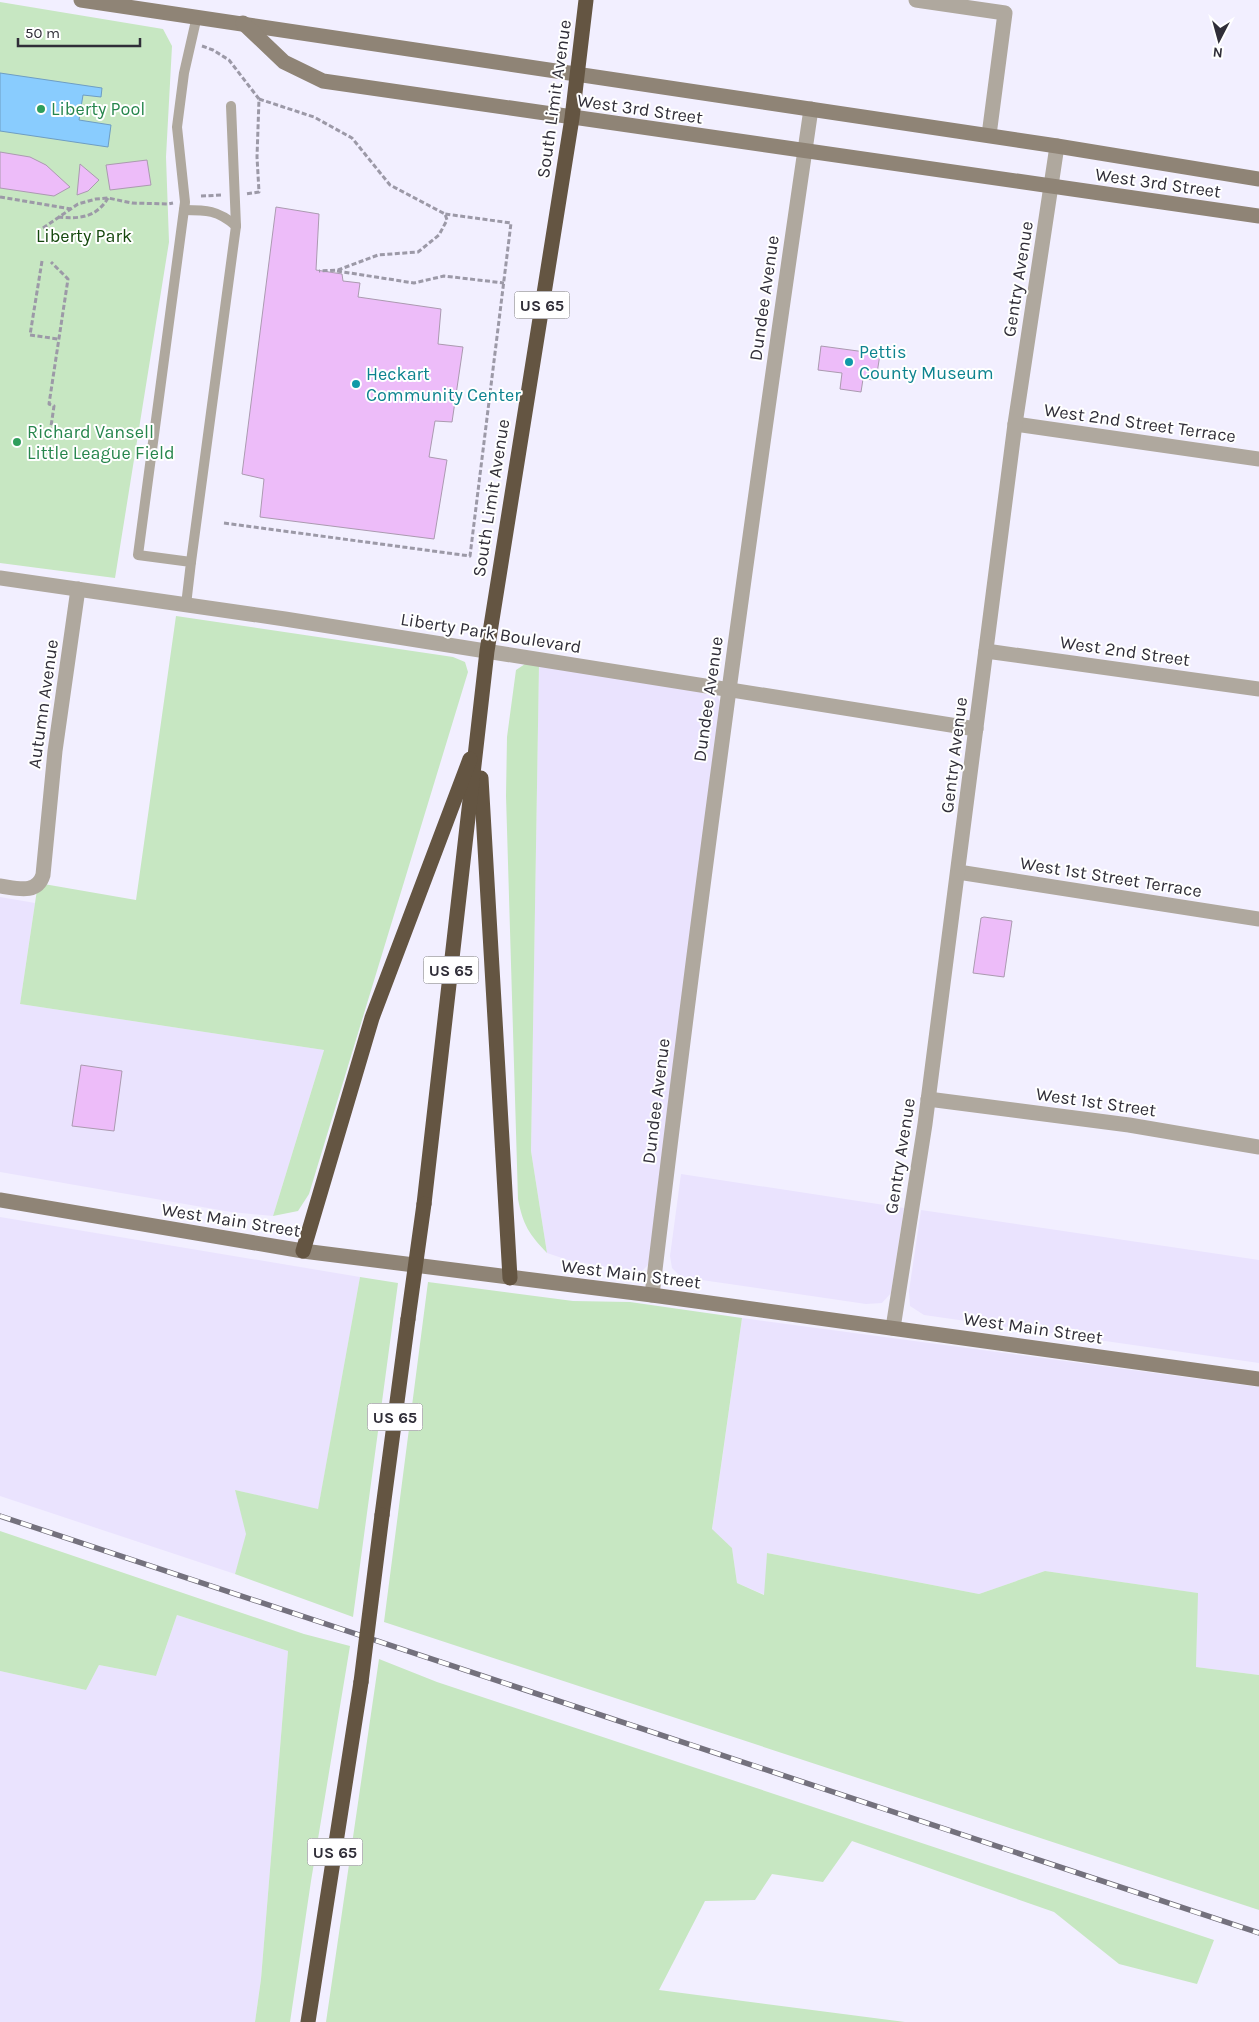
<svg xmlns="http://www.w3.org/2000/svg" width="1259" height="2022" viewBox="0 0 1259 2022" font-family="Karla,sans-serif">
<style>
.built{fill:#eae3fe}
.green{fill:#c7e7c2}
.water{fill:#89ccfe;stroke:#6e9dc3}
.building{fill:#edbcf9;stroke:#ab9ab0}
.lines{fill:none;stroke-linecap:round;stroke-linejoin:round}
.path{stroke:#9c99a7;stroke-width:3;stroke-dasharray:5 2.5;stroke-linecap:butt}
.lane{stroke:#afa89e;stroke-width:10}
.street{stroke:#afa89e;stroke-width:15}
.secondary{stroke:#8f8476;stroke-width:15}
.highway{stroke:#645542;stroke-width:15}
.rail-casing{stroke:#74717d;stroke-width:5.5}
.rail{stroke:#fff;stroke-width:4;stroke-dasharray:11;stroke-linecap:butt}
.highway-bridge{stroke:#645542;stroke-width:15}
.leisure-dot{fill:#2e9e5b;stroke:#fff;stroke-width:2}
.culture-dot{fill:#0f9aa8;stroke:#fff;stroke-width:2}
.labels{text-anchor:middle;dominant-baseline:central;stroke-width:4;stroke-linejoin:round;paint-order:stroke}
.shield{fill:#fff;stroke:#6e6d74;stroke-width:1}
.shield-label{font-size:16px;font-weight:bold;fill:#302e38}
.street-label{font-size:18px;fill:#302e38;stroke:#fff}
.leisure-label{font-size:18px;fill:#27864d;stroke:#fff;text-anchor:start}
.park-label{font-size:18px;fill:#15470d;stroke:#fff}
.culture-label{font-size:18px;fill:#0d838f;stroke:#fff;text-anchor:start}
</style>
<rect width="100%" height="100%" fill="#f2efff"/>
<g class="built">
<polygon points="539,665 716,694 724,708 649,1264 640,1273 568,1260 547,1253 531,1151"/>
<polygon points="0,897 35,903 20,1004 324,1050 273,1216 231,1212 0,1172"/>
<polygon points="681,1174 904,1208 891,1293 882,1303 866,1304 681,1277 672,1268 670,1256"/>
<polygon points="921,1210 1259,1260 1259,1363 924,1315 910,1306 909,1291"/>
<polygon points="0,1217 360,1277 318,1510 235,1490 247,1534 235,1574 0,1496"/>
<polygon points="742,1318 1259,1387 1259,1675 1196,1667 1197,1593 1045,1571 979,1594 767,1553 765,1595 737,1583 732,1548 712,1530"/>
<polygon points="177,1615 288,1651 261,1979 255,2022 0,2022 0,1671 86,1690 99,1665 156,1676"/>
</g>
<g class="green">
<polygon points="0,2 163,29 172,46 166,157 169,242 115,578 0,563"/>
<polygon points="176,616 453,657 465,662 468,672 309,1194 298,1211 273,1216 324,1050 20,1004 38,883 136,900"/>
<path d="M525,664L539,665L531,1151L547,1253C529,1234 523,1225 518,1199L506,796L507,737L516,670Z"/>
<polygon points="360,1277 398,1283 353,1617 235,1574 246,1534 235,1490 318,1509"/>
<polygon points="428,1282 573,1301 630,1302 742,1318 712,1529 732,1548 737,1583 764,1595 767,1553 979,1594 1045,1571 1198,1593 1196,1667 1259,1675 1259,1910 384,1622"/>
<polygon points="0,1531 304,1634 350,1646 311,1881 290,2022 255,2022 261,1979 288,1651 177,1615 156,1676 99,1665 86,1690 0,1671"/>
<polygon points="379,1659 437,1682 1214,1940 1197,1984 1119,1964 1054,1912 852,1841 823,1882 772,1874 755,1900 705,1901 659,1990 905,2022 326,2022"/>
</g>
<polygon class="water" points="0,73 102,88 101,97 83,95 79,120 111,125 108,147 0,131"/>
<g class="building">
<polygon points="0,152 30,157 46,165 70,187 54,196 0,188"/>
<polygon points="147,160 151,185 110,190 106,165"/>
<polygon points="80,164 99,180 88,191 77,195"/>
<polygon points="276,207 319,214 316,270 342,274 343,281 360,283 358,297 441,309 438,344 463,347 452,422 435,421 429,457 447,460 434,539 260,517 264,479 242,474"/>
<polygon points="821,346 880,354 876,380 863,379 861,392 840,389 842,373 818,370"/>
<polygon points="984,917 1012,921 1004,977 973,973 981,918"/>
<polygon points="81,1065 122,1071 114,1131 72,1126"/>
</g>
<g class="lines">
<g class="path">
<polyline points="202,46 213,50 229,60 259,99 257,157 259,192 246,194"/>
<polyline points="259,99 314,117 352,138 390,185 445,214 447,220 439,235 418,252 378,255 338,270 319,271"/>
<polyline points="201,196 222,195"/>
<polyline points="0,197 71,209"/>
<path d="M58,217C79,219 96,218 108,198"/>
<polyline points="43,228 78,204 96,199 108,198 132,203 168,204 173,203"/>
<polyline points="42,261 30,335 58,339"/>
<polyline points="337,271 414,283 444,276 504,283"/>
<polyline points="49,440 54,406 49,404 68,279 51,262"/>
<polyline points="224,523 470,556 511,223 445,214"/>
</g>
<g class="lane">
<path d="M184,210C206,210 218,210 236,226"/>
<polyline points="191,562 236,226 231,106"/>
<polyline points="186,605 191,562 138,555 185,202 177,127 184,73 197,16"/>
</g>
<g class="street">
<polyline points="916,0 1005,13 989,135"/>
<polyline points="1015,424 1259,459"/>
<polyline points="0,578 285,619 976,729"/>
<polyline points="986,651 1259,689"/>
<polyline points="958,872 1259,919"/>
<path d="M0,886C16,888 37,895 43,875L55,751L78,589"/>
<polyline points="928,1099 1129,1125 1259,1147"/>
<path d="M652,1295C699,899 753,504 811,109"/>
<polyline points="893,1328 925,1124 1015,424 1057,146"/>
</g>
<g class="secondary">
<polyline points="81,0 1057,146 1259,179"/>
<polyline points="243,23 284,62 323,81 1259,216"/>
<polyline points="0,1200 303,1251 652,1295 1259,1379"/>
</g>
<g class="highway">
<polyline points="481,778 510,1278"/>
<polyline points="424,1204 487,651 572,118 586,0"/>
<polyline points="303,1251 372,1018 470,759"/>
<polyline points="382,1515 408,1319"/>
<polyline points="308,2022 361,1682"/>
</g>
<g class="rail-casing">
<polyline id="rail" points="0,1516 1259,1933"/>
</g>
<use href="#rail" class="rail"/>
<g class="highway-bridge">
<polyline points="408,1319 424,1204"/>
<polyline points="361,1682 382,1515"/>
</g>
</g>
<g class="leisure-dot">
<circle cx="41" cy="109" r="5"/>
<circle cx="17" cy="442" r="5"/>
</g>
<g class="culture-dot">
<circle cx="849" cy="362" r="5"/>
<circle cx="356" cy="384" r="5"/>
</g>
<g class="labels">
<g class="shield">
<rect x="514.5" y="291.5" width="55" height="27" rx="4"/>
<rect x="423.5" y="956.5" width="55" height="27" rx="4"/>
<rect x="367.5" y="1403.5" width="55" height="27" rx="4"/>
<rect x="307.5" y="1838.5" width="55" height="27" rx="4"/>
</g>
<g class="shield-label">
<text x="542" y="305">US 65</text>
<text x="451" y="970">US 65</text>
<text x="395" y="1417">US 65</text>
<text x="335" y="1852">US 65</text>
</g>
<g class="street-label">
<text transform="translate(554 99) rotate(-82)">South Limit Avenue</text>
<text transform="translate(640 109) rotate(8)">West 3rd Street</text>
<text transform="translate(1158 183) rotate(8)">West 3rd Street</text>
<text transform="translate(1018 279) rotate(-81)">Gentry Avenue</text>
<text transform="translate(764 298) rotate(-82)">Dundee Avenue</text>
<text transform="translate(1140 423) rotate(8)">West 2nd Street Terrace</text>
<text transform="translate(491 498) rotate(-81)">South Limit Avenue</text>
<text transform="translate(491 633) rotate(9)">Liberty Park Boulevard</text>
<text transform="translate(1125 651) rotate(8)">West 2nd Street</text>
<text transform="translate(708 699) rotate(-82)">Dundee Avenue</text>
<text transform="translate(43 704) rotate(-82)">Autumn Avenue</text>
<text transform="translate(954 755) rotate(-83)">Gentry Avenue</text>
<text transform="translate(1111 877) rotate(9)">West 1st Street Terrace</text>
<text transform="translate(656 1101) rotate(-83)">Dundee Avenue</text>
<text transform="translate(1096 1102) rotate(8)">West 1st Street</text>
<text transform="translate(900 1156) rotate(-81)">Gentry Avenue</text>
<text transform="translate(231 1220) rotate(9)">West Main Street</text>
<text transform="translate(631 1274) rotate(7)">West Main Street</text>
<text transform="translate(1033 1328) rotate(8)">West Main Street</text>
</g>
<g class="leisure-label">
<text x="51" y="109">Liberty Pool</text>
<text x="27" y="432">Richard Vansell<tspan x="27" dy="21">Little League Field</tspan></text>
</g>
<g class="park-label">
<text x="84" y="236">Liberty Park</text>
</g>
<g class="culture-label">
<text x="859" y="352">Pettis<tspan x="859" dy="21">County Museum</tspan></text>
<text x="366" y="374">Heckart<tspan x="366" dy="21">Community Center</tspan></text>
</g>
</g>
<g transform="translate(1219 40) rotate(186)" stroke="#ffffff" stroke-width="4" paint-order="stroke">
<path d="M0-4L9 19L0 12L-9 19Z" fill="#302e38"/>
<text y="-8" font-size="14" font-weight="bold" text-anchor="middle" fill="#302e38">N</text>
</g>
<path d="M18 38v8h122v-8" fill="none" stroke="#302e38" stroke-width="2.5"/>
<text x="25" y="38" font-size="15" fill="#302e38" stroke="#ffffff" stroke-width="4" paint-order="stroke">50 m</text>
</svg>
